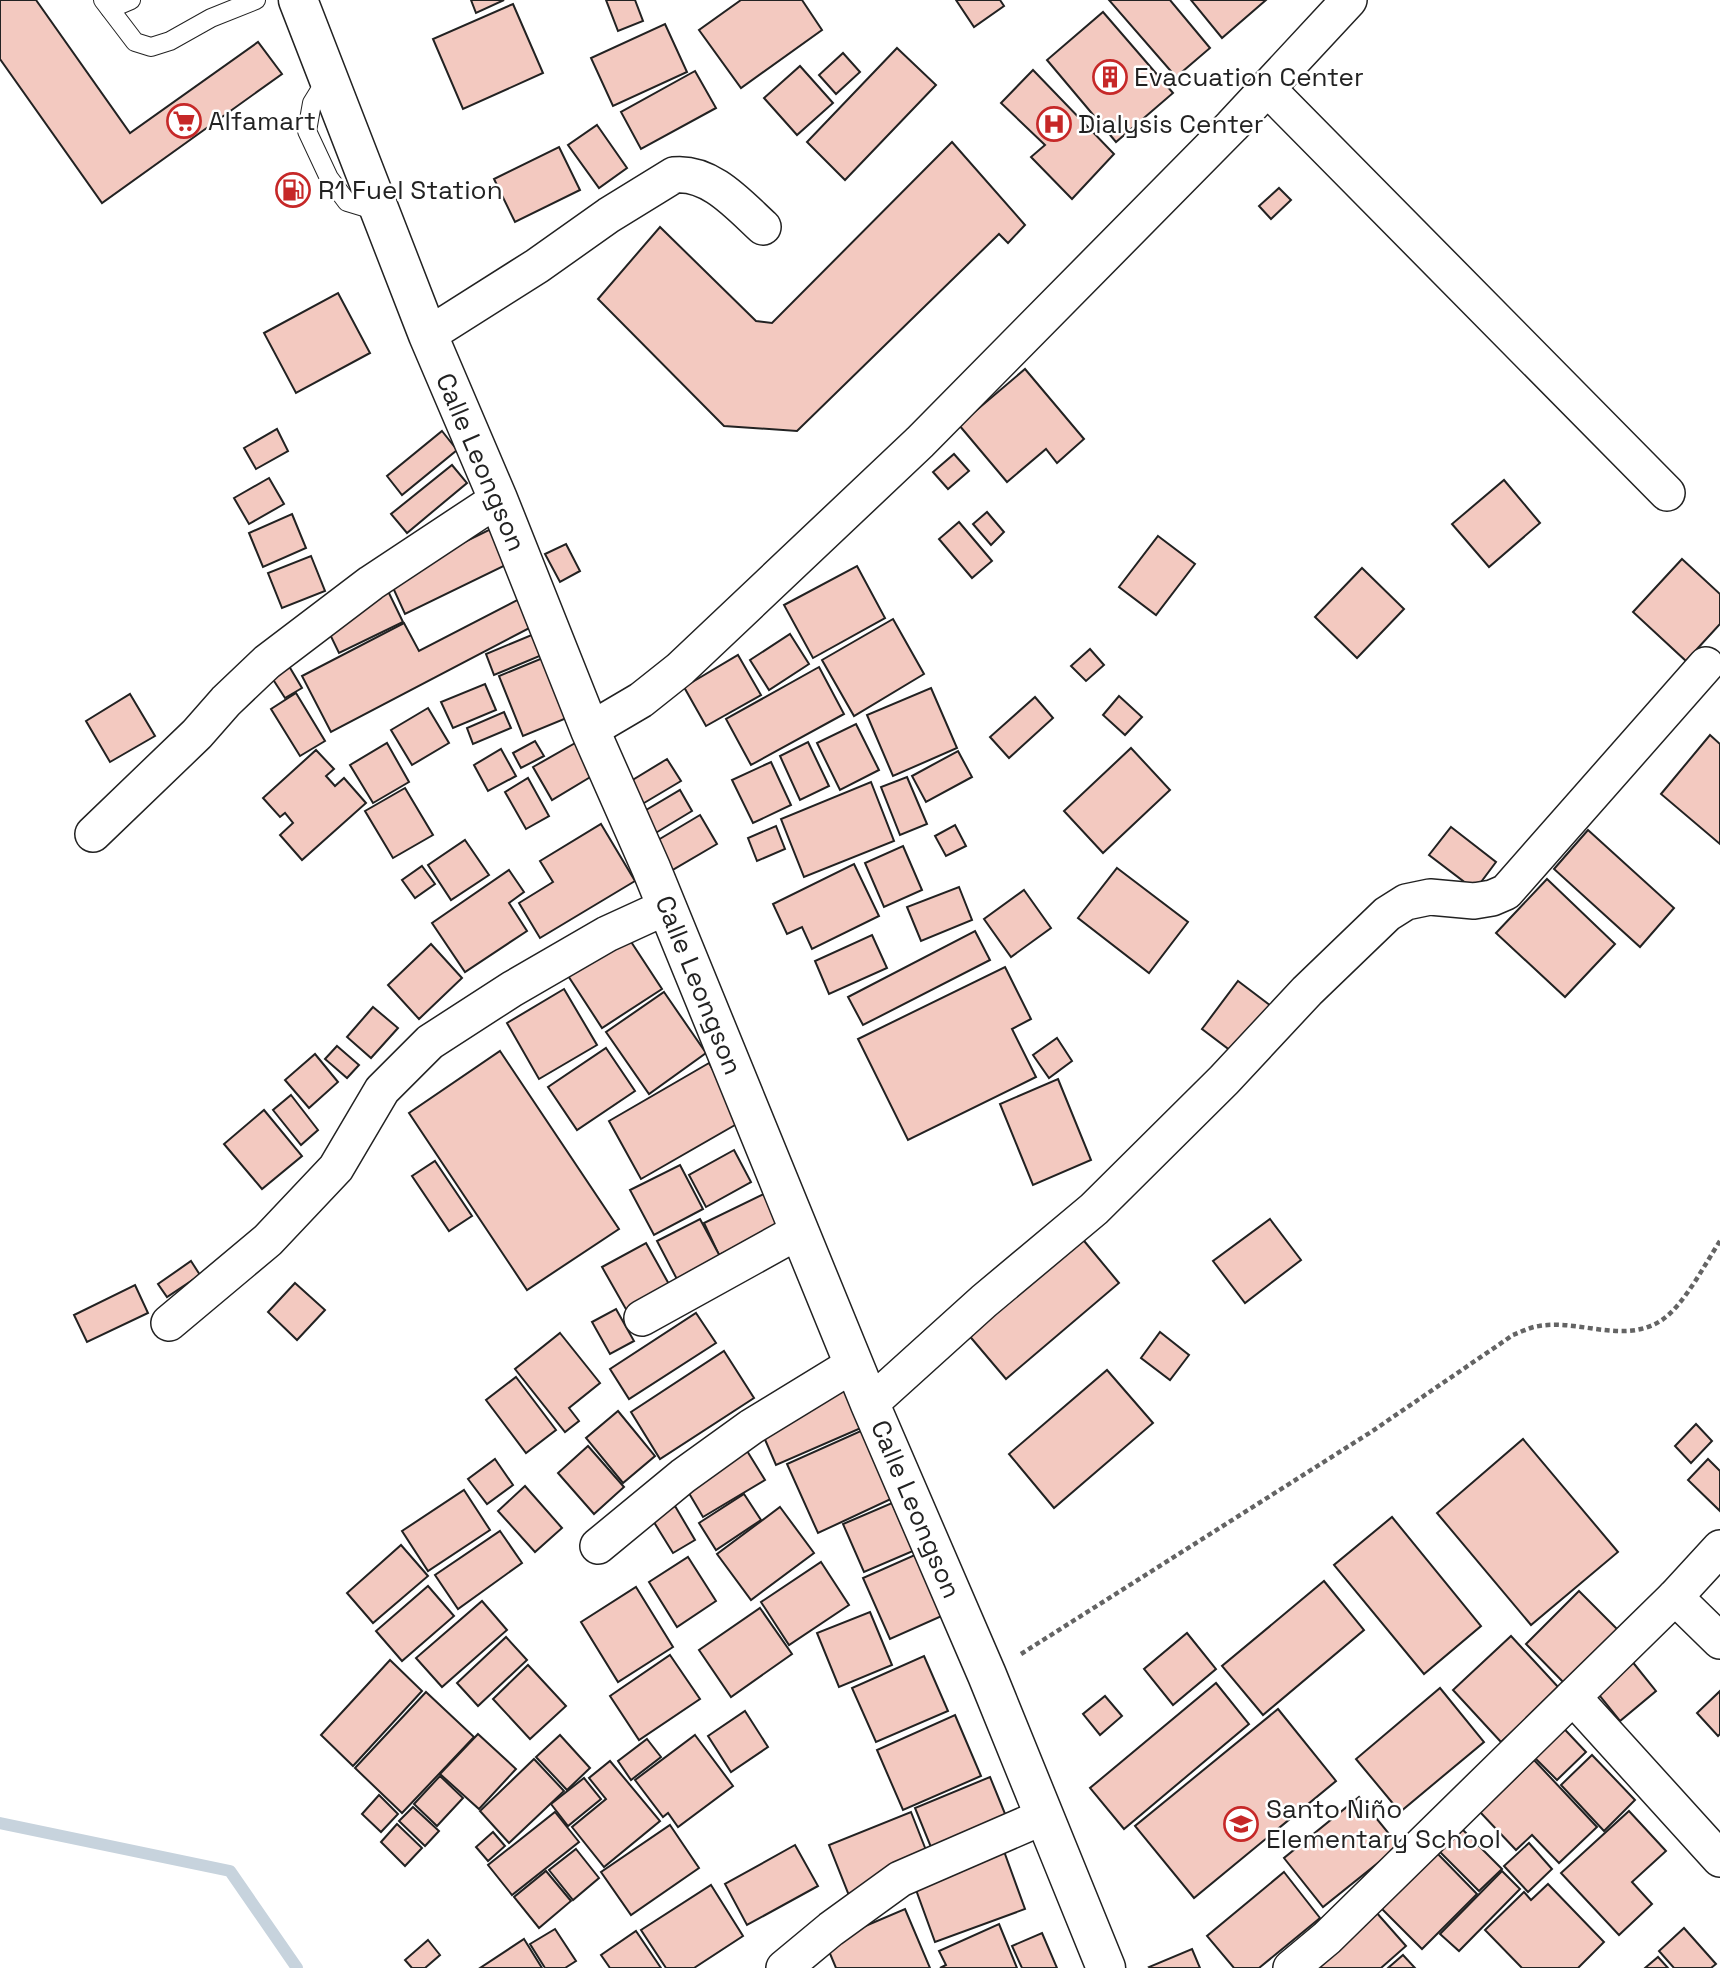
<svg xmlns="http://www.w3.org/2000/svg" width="1720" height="1968" viewBox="0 0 1720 1968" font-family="'Space Grotesk',sans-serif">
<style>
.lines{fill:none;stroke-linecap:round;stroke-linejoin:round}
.stream{stroke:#c7d3dd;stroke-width:12}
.building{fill:#f3c9c0;stroke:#222;stroke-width:2}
.service-casing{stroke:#222;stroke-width:20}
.minor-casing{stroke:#222;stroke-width:38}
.secondary-casing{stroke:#222;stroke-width:41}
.path{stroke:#646464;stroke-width:4.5;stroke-dasharray:5 3.5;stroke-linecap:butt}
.service{stroke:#fff;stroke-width:18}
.minor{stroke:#fff;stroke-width:35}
.secondary{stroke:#fff;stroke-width:38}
.labels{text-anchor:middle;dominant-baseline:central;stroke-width:5;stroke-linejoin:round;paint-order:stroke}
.poi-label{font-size:26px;fill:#222;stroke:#fff;text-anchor:start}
.street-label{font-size:26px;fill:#222;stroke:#fff}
</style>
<rect width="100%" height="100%" fill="#fff"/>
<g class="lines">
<polyline class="stream" points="0,1823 230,1871 297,1968"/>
</g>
<g class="building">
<polygon points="0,0 36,0 130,133 258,42 282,74 102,203 0,59"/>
<polygon points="471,0 504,0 476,13"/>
<polygon points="606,0 635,0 643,21 618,31"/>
<polygon points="741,0 802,0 822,30 741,88 699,30"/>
<polygon points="956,0 1000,0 1004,6 974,27"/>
<polygon points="1109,0 1170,0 1210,48 1176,77"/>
<polygon points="1191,0 1266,0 1222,38"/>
<polygon points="513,4 543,73 463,109 433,39"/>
<polygon points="1103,12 1173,93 1116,142 1047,60"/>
<polygon points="665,24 687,72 613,106 591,58"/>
<polygon points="897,48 936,85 845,180 807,142"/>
<polygon points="843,53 860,72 836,94 819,75"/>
<polygon points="800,66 833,103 797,135 764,98"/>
<polygon points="1033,70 1114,154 1072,199 1031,157 1045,145 1001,103"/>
<polygon points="695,71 716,108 641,149 621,112"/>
<polygon points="597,125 627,168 599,188 568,145"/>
<polygon points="952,142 1025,225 1008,243 999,234 797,431 724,426 598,299 660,227 756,321 772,323"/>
<polygon points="559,147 580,190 515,222 494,179"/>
<polygon points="1279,188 1291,200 1271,219 1259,206"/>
<polygon points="338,293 370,353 296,393 264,333"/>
<polygon points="1025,369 1084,439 1057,463 1046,449 1007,482 959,425"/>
<polygon points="277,429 288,451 256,469 244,448"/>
<polygon points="442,431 457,450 402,495 387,476"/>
<polygon points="954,454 969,471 948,489 933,472"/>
<polygon points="452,465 467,483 407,533 391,514"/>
<polygon points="269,478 284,504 249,524 234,498"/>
<polygon points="1504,480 1540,523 1489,567 1452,524"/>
<polygon points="987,512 1004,532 991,545 973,524"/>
<polygon points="292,514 306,548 263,567 249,533"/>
<polygon points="959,522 992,561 972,578 939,539"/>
<polygon points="501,524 518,559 405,614 389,579"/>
<polygon points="1158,536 1195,564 1156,615 1119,587"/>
<polygon points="566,544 580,571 560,582 545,554"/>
<polygon points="311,556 325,591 282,608 268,573"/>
<polygon points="1682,559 1720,594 1720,624 1686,661 1633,612"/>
<polygon points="857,566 885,618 813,658 784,605"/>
<polygon points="1362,568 1404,609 1357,658 1315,617"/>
<polygon points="387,589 403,622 339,653 323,620"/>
<polygon points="525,596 539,623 331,732 302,676 404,623 419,651"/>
<polygon points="893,619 924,674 854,716 822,660"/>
<polygon points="546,629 554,650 494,675 486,654"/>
<polygon points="790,634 809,664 769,690 750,660"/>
<polygon points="1090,649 1104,665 1086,681 1071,666"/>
<polygon points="550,655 574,715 523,736 499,676"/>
<polygon points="738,655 761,695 706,726 684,687"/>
<polygon points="283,656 302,688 285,698 265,667"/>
<polygon points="819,667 844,714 751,765 726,719"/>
<polygon points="485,684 496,710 453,728 441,702"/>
<polygon points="931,688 957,748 893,776 867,715"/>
<polygon points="296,693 325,741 300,756 271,709"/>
<polygon points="130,694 155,736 110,762 86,721"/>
<polygon points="1119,696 1142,717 1125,735 1103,715"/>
<polygon points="1035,697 1053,718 1009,758 990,737"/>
<polygon points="428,708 449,743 412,765 391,730"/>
<polygon points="504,712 511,728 473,744 467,728"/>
<polygon points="856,724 879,770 840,790 817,743"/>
<polygon points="1710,735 1720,744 1720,844 1661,794"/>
<polygon points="584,738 602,770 552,800 533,767"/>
<polygon points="535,741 544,756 521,768 513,753"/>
<polygon points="808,742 829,786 800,800 780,756"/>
<polygon points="387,743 409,782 373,803 350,765"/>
<polygon points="1131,748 1170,790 1103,853 1064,811"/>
<polygon points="501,749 516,776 488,791 474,765"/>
<polygon points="316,750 334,769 326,776 335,786 344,778 366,803 302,860 280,835 293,823 285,813 280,817 263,798"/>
<polygon points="958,751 972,777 926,802 912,776"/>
<polygon points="667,759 681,781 639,806 626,784"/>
<polygon points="771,762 791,805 753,823 732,780"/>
<polygon points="907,777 927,824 900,835 881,787"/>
<polygon points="528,778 549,816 526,829 505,792"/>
<polygon points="871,782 894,841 804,877 781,819"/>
<polygon points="405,788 433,835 393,858 365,811"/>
<polygon points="680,790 692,811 649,837 636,816"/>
<polygon points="700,815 717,844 669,872 653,843"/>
<polygon points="601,824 635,881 540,938 519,903 553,882 540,861"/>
<polygon points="955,825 966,846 946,856 935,836"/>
<polygon points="776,826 785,849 757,861 748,838"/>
<polygon points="1451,827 1496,862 1475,890 1429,855"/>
<polygon points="1588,830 1674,908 1640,947 1554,869"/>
<polygon points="465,840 489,875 451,900 428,865"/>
<polygon points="903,846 922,890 884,907 865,863"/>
<polygon points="854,864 879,916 812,949 802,927 787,934 773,904"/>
<polygon points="422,866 435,884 415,898 402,880"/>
<polygon points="1117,868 1188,922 1149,973 1078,918"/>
<polygon points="509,870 524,892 509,903 527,931 465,972 432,923"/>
<polygon points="1547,879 1615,944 1565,997 1496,933"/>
<polygon points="959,887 972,920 921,941 907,907"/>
<polygon points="1024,890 1051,928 1011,957 984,919"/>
<polygon points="622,928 662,989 602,1028 563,968"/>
<polygon points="975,931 990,960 863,1025 848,997"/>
<polygon points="872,935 887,968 829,994 815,961"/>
<polygon points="431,944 462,978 419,1019 388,985"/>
<polygon points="1005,967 1031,1019 1012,1029 1036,1077 908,1140 858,1039"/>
<polygon points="1238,981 1271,1006 1235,1054 1202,1029"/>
<polygon points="564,989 597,1045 539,1079 507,1023"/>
<polygon points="664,992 706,1053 649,1094 606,1032"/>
<polygon points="373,1007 398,1028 371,1058 347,1037"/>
<polygon points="1057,1038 1072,1061 1049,1078 1033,1055"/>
<polygon points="337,1046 359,1065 347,1078 325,1059"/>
<polygon points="606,1048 635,1091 577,1130 548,1087"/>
<polygon points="500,1051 619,1229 527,1290 409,1113"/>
<polygon points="315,1054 338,1082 309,1108 285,1080"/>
<polygon points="709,1063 742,1121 641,1179 609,1121"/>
<polygon points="1058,1079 1091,1160 1033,1185 1000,1104"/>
<polygon points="291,1095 318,1130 301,1145 273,1110"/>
<polygon points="264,1110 302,1156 262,1189 224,1144"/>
<polygon points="734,1150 751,1182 706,1207 689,1175"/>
<polygon points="435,1161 472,1216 449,1231 412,1176"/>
<polygon points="680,1165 703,1209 654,1235 630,1190"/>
<polygon points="766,1193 782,1226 719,1255 704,1223"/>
<polygon points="700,1219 723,1262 680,1285 657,1241"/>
<polygon points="1270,1219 1301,1260 1245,1303 1213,1261"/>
<polygon points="1080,1236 1119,1283 1006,1379 967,1333"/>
<polygon points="646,1243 670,1286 627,1311 602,1267"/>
<polygon points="191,1261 200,1275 167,1297 158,1284"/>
<polygon points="295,1283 325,1310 297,1340 268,1312"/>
<polygon points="135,1285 148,1313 87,1342 74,1315"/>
<polygon points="616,1309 634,1341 610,1354 592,1322"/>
<polygon points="696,1313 716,1343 629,1399 610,1369"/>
<polygon points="1160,1332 1189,1355 1170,1380 1141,1358"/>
<polygon points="560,1333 600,1383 569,1408 579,1421 565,1432 515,1369"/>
<polygon points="724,1351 754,1398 660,1459 631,1412"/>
<polygon points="1107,1370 1153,1423 1054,1508 1009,1454"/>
<polygon points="516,1377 556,1430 526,1453 486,1400"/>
<polygon points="844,1391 861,1428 776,1465 760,1428"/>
<polygon points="618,1411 655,1456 623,1483 586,1438"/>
<polygon points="1696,1424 1712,1441 1691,1463 1675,1446"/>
<polygon points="863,1430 893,1498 818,1533 787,1464"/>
<polygon points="1523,1439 1618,1552 1531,1625 1437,1513"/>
<polygon points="588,1446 624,1487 594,1514 558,1473"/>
<polygon points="744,1446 765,1480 703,1517 683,1483"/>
<polygon points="495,1459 513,1485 487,1504 468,1479"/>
<polygon points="1708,1459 1720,1471 1720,1511 1688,1480"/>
<polygon points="525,1486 562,1528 535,1552 498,1511"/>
<polygon points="464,1490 490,1530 428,1571 402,1531"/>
<polygon points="744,1494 761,1520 716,1550 699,1523"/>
<polygon points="892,1503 913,1551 864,1572 843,1524"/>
<polygon points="675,1506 695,1540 673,1553 652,1519"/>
<polygon points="780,1507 814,1553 751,1600 717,1554"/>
<polygon points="1392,1517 1481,1626 1424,1674 1334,1565"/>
<polygon points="500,1531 522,1563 458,1609 435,1575"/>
<polygon points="401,1545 428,1576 373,1623 347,1593"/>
<polygon points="917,1554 944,1615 890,1639 863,1578"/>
<polygon points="688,1557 716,1601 677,1627 649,1582"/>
<polygon points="821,1562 849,1605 789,1645 761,1602"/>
<polygon points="1324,1581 1364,1630 1263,1715 1222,1666"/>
<polygon points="428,1586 454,1616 402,1661 376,1631"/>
<polygon points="636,1587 673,1647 618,1682 581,1622"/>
<polygon points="1579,1591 1622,1634 1568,1687 1526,1644"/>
<polygon points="482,1601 507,1630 442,1687 416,1658"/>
<polygon points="760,1608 792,1654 731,1697 699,1650"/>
<polygon points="870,1612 892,1665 839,1687 817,1633"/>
<polygon points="1187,1633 1216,1669 1173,1705 1144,1669"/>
<polygon points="1511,1636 1559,1688 1501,1742 1453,1690"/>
<polygon points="506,1637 527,1660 478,1706 457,1683"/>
<polygon points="670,1655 700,1699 639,1740 610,1696"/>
<polygon points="924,1656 948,1711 876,1742 852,1688"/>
<polygon points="390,1660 422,1691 353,1766 321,1735"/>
<polygon points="1631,1660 1656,1691 1620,1721 1595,1690"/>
<polygon points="528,1665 566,1706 530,1739 493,1699"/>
<polygon points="1216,1683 1249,1724 1124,1829 1090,1788"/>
<polygon points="1440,1688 1484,1742 1400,1812 1356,1759"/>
<polygon points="1720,1691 1720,1734 1718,1736 1697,1713"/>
<polygon points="426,1692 474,1737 402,1813 355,1768"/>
<polygon points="1105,1696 1122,1716 1100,1735 1083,1714"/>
<polygon points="1278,1709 1336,1781 1194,1898 1135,1826"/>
<polygon points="745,1711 768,1747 731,1772 708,1736"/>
<polygon points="955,1715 981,1776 903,1810 877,1750"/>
<polygon points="1554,1718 1586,1752 1557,1780 1524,1747"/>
<polygon points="478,1734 516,1769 479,1809 440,1774"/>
<polygon points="560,1735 590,1768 567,1790 536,1757"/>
<polygon points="695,1735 733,1786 678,1827 668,1813 663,1817 635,1780"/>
<polygon points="647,1739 661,1757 631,1780 618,1761"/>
<polygon points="1592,1755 1635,1800 1604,1831 1561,1785"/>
<polygon points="534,1759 564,1791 509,1843 480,1811"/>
<polygon points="1534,1760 1597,1827 1559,1863 1532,1835 1516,1850 1480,1812"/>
<polygon points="610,1761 660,1821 604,1867 572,1827 606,1799 589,1778"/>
<polygon points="440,1776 463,1798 437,1826 414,1804"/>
<polygon points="990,1777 1010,1826 935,1857 915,1808"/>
<polygon points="584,1778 601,1799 568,1826 551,1804"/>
<polygon points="379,1795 398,1814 381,1832 362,1814"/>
<polygon points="1359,1797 1399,1846 1323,1907 1284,1858"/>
<polygon points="413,1807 439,1831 425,1846 399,1821"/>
<polygon points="1629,1811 1666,1851 1632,1882 1652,1904 1619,1935 1561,1873"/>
<polygon points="555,1812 579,1842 512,1895 488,1865"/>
<polygon points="911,1812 931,1863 852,1903 829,1845"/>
<polygon points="1453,1820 1502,1869 1479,1891 1431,1843"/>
<polygon points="397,1824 422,1848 405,1866 381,1842"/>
<polygon points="670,1825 699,1868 631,1915 601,1872"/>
<polygon points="493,1832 505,1846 488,1861 476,1847"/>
<polygon points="1001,1843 1025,1909 935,1942 911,1876"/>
<polygon points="1529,1843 1552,1869 1528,1892 1504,1866"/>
<polygon points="795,1845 818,1886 747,1925 725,1884"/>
<polygon points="576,1849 599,1878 573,1900 549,1870"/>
<polygon points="1434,1850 1477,1894 1422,1949 1379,1906"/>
<polygon points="546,1871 571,1901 539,1928 514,1897"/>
<polygon points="1502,1871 1520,1889 1459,1951 1440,1934"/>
<polygon points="1284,1872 1320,1918 1259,1968 1234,1968 1207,1936"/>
<polygon points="1548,1884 1604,1942 1578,1968 1522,1968 1485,1930 1524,1892 1531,1900"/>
<polygon points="711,1885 743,1936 694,1968 666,1968 641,1930"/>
<polygon points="1368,1903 1406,1946 1381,1968 1297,1968"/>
<polygon points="905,1909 930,1968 836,1968 823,1937 863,1927"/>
<polygon points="999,1924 1017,1968 940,1968 946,1965 939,1951"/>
<polygon points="1684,1928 1716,1964 1711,1968 1674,1968 1659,1951"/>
<polygon points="555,1929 576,1961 565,1968 545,1968 530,1944"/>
<polygon points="636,1931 661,1968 610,1968 601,1955"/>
<polygon points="1042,1933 1057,1968 1022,1968 1012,1946"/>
<polygon points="524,1939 542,1968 480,1968"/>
<polygon points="428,1940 440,1955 425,1968 412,1968 405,1960"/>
<polygon points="1192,1949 1200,1968 1150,1968 1149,1967"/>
<polygon points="1403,1955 1415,1968 1388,1968"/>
<polygon points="1658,1957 1668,1968 1645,1968"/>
</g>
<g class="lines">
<g class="service-casing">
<g id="service">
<polyline points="103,0 135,42 151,47 170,41 211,18 256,0"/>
<polyline points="110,9 131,0"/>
<polyline points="328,77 312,103 307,131 329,178 347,202 380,212"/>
</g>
</g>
<g class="minor-casing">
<g id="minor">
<polyline points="1267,88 1667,493"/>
<path d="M428,335L537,266L609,215L674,175C710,171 739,205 763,227"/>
<polyline points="590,730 641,700 680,669 920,442 1232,126 1349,0"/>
<polyline points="93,834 197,734 226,701 267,662 371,583 498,499"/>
<polyline points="642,1318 799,1231"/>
<polyline points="169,1323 268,1240 336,1168 382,1090 430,1042 512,989 607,934 666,907"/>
<polyline points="870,1404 984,1301 1094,1209 1224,1080 1307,991 1387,914 1406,902 1430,897 1474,901 1492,898 1506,892 1706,665"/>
<polyline points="598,1546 683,1476 751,1427 854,1364"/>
<polyline points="1675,1597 1720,1641"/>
<polyline points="1573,1697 1720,1859"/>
<polyline points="784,1968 831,1929 900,1879 1045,1816"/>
<polyline points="1291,1968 1327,1938 1675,1597 1720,1548"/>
</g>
</g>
<g class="secondary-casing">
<polyline id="secondary" points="298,0 428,335 498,499 590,730 651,868 870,1404 987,1675 1106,1968"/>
</g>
<path class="path" d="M1021,1654L1371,1432L1513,1335C1521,1332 1530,1327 1539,1326C1580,1319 1624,1345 1662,1320C1684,1305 1705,1264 1720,1241"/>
<use href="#service" class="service"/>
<use href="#minor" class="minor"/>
<use href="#secondary" class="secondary"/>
</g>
<defs>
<g id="building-ring" transform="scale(1.75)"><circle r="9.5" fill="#fff" stroke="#c62828" stroke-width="1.5"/><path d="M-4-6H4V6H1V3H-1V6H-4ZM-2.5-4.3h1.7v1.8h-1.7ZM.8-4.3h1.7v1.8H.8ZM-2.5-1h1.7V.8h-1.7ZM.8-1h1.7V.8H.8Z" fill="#c62828"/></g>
<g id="supermarket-ring" transform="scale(1.75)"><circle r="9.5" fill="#fff" stroke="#c62828" stroke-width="1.5"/><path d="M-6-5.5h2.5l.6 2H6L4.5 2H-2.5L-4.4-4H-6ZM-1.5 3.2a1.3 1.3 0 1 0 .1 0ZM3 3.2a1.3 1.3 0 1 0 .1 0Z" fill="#c62828"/></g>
<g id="hospital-ring" transform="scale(1.75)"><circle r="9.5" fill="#fff" stroke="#c62828" stroke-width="1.5"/><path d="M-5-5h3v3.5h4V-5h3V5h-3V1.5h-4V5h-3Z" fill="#c62828"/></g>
<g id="fuel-ring" transform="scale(1.75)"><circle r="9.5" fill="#fff" stroke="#c62828" stroke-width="1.5"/><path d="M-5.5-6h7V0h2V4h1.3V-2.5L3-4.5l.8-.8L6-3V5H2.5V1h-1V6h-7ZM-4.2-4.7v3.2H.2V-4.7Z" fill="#c62828"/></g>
<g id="school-ring" transform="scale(1.75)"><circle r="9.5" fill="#fff" stroke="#c62828" stroke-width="1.5"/><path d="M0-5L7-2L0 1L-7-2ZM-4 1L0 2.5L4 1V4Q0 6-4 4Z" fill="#c62828"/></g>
</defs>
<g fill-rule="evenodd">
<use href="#building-ring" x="1110" y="77"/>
<use href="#supermarket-ring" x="184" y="121"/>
<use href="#hospital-ring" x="1054" y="124"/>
<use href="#fuel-ring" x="293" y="190"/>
<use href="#school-ring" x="1241" y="1824"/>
</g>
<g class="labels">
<g class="poi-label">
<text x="1134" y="77">Evacuation Center</text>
<text x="208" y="121">Alfamart</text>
<text x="1078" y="124">Dialysis Center</text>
<text x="318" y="190">R1 Fuel Station</text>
<text x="1266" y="1809">Santo Niño<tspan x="1266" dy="30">Elementary School</tspan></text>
</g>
<g class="street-label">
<text transform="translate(481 462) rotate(67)">Calle Leongson</text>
<text transform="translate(699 985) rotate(68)">Calle Leongson</text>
<text transform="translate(916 1509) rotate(67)">Calle Leongson</text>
</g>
</g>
</svg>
